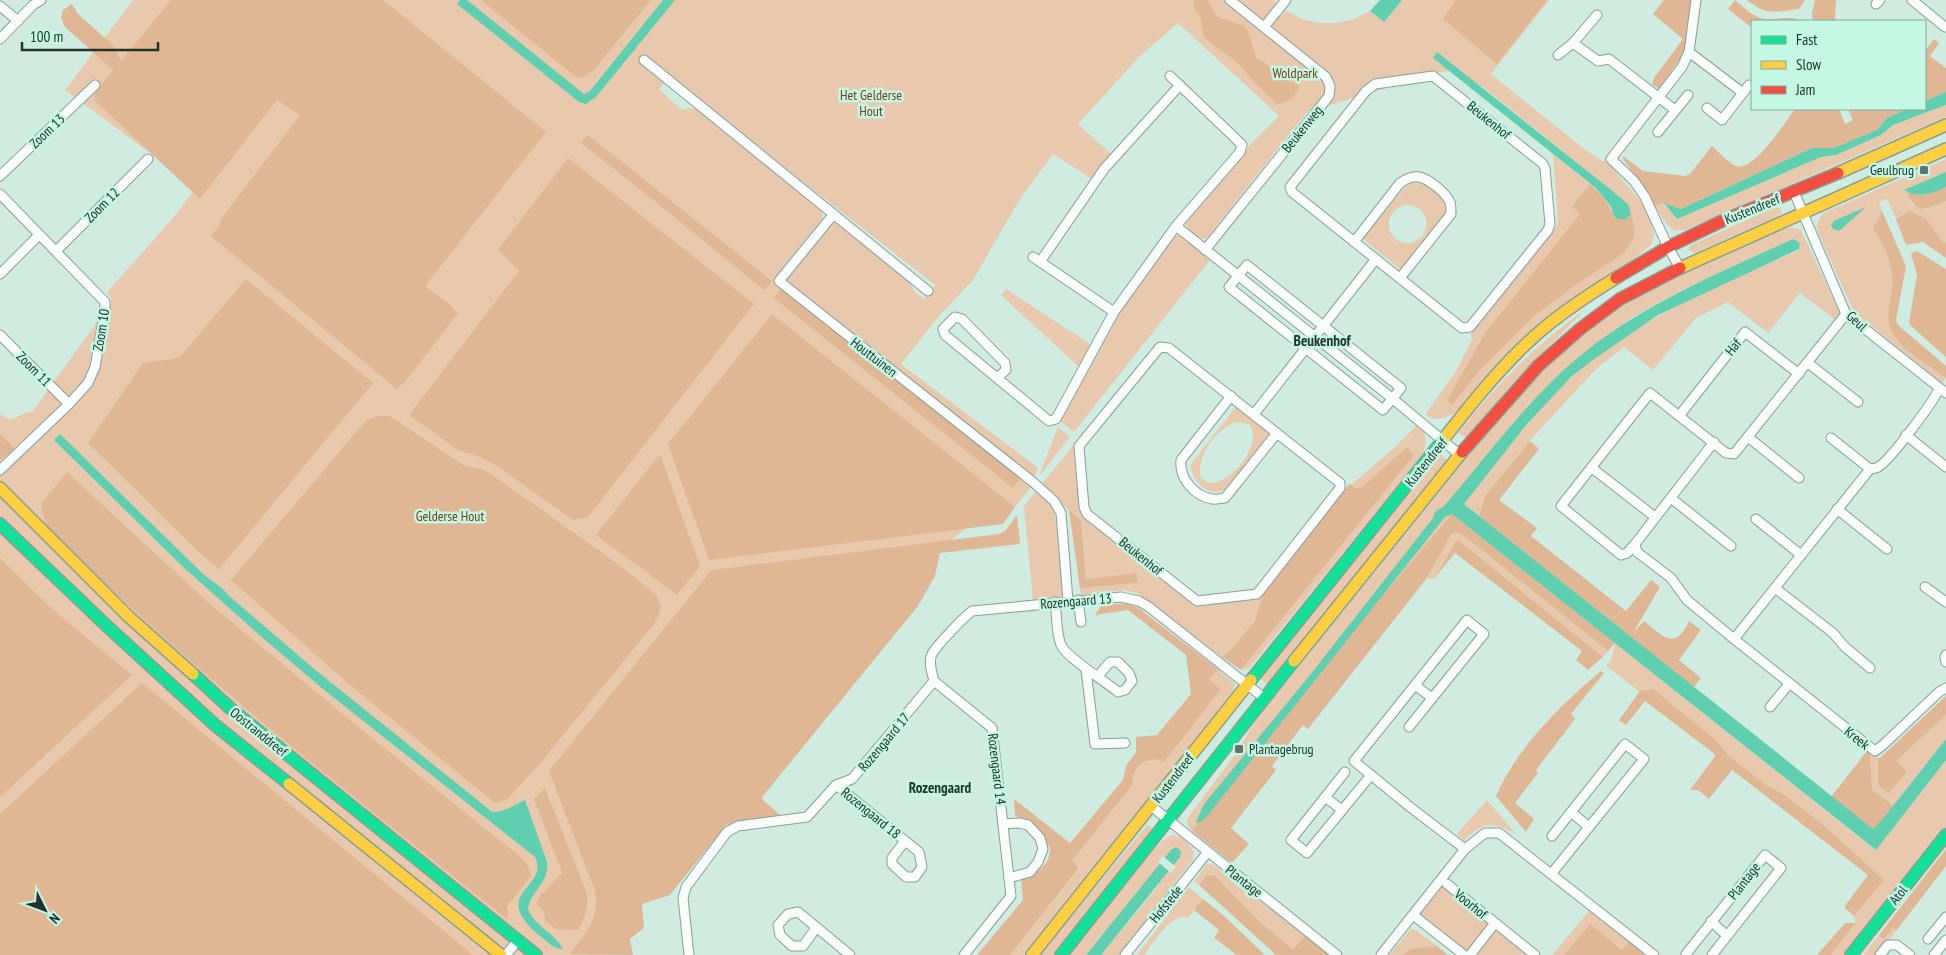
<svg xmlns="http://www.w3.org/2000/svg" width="1946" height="955" viewBox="0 0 1946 955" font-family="'PT Sans Narrow',sans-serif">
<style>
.green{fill:#e8c9ad;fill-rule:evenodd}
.forest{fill:#dfb795}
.water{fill:#5fcfaf}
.pier{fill:#d0ece1}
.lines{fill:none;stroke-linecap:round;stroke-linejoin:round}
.street-casing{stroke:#889e96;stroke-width:11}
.fast-casing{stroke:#889e96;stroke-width:14}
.slow-casing{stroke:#889e96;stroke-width:14}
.jam-casing{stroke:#889e96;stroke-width:14}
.street{stroke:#f8fcfa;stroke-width:9}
.fast{stroke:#16e098;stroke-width:11}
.slow{stroke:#ffcf43;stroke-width:11}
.jam{stroke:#f24e42;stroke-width:11}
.poi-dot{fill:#5e746c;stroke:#c4f8e4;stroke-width:2}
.labels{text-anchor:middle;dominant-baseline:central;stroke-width:5;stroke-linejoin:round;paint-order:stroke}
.park-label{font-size:14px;fill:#7a3d16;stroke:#c4f8e4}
.street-label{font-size:14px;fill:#20342d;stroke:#c4f8e4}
.poi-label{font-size:14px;fill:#20342d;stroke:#c4f8e4;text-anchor:end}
.neighbourhood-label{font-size:15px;font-weight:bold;fill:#20342d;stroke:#c4f8e4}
</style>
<rect width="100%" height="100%" fill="#d0ece1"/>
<g class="green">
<path d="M133,0H1273L1278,4L1273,10L1281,16L1286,10C1311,28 1344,27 1370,11L1377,17L1391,0H1549L1491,74L1583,148L1602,161H1610L1613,169L1644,205L1651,221L1654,234L1652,244L1631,262L1584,291L1526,337L1503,359L1457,412L1444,418L1435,419L1425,415L1456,371L1473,338L1470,335L1558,224L1553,154L1590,184L1572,206L1581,214L1485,333L1447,400L1452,404L1482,368L1534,316L1573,287L1623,254L1635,230L1628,204L1483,87L1449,70L1451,71L1440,72L1307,112L1206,239C1196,238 1187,230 1184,220L1250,145L1279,116L1178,23L1139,57L1078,124L1112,155L1092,179L1053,154L1022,196L973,280L940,315L901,364L1038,468L1033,480L1023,473L1013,488L1021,478L1031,487L1015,507L1003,498L928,559L654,886L605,955H0V414C15,425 18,412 32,412L111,303V299L107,292L174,217L196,187L65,90ZM669,77L935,285L924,299L915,292L904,274L837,223H834L829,226L793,273L784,266L822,219L823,215L821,211L697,109L689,108L682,110L659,89Z"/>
<path d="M1946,105V117L1687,229L1675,231C1665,224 1661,216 1655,206L1664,203L1677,219L1821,157L1836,155L1881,135L1893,125Z"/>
<path d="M1946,159V172L1905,191L1913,205L1925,210L1946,201V243L1942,241L1925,219L1909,211L1896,219L1887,199L1879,202L1882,211L1873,228C1882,242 1890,258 1892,274C1895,295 1881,313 1893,334C1904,353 1929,365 1946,378L1942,383L1854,312L1817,230C1817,222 1818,218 1824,213Z"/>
<path d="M1409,183C1426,181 1446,194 1447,213L1405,269L1401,270L1362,238ZM1405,205C1417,205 1425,211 1427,223L1423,236L1412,243C1386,246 1380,212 1405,205Z"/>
<polygon points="1776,207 1781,209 1781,213 1778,216 1695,253 1688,250 1691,245"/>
<path d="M1791,227L1801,230L1842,317L1838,322L1800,293L1768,333L1728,302L1696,318L1653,370L1624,347L1597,368L1533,437L1485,496L1479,516L1464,504C1498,461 1531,414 1572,377C1636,317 1720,286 1799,250L1800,243L1793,239L1684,289L1633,317L1582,354L1549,385L1489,454L1452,514L1205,816L1192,831L1188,827L1187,821L1189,816L1237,752L1249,731L1269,704L1506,409C1555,353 1612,307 1679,274C1715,256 1753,242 1791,227Z"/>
<polygon points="1180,235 1210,258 1210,260 1074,432 1060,421 1122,309 1172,236"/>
<polygon points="1006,289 1093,346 1081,369 1001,295"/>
<path d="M1586,309L1517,378L1467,438L1458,433C1497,384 1535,345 1586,309Z"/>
<path d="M1238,404L1273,432L1226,489C1210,499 1190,480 1191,464ZM1236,422L1249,424C1267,447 1217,501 1200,476C1198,454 1215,430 1236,422Z"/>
<path d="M1418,424C1427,432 1427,442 1423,454L1251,666L1248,669L1241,670L1414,455L1407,447L1362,487L1356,488L1351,485L1396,446Z"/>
<polygon points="1058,427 1070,437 1039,476"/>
<path d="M1082,435V495L1083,503L1092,513L1197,599L1265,590C1257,622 1247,635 1222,657L1137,593L1124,590L1081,595L1080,588L1138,583L1137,573L1086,579L1081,520L1040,486Z"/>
<polygon points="1441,454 1448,462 1271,682 1267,684 1260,679"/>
<polygon points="1036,491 1053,505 1069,596 1033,601 1024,506"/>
<polygon points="1452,532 1459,533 1468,539 1608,651 1603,657 1458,540 1456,541 1434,579 1427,578"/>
<polygon points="1615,643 1875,850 1946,760 1946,829 1847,955 1831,955 1856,924 1854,916 1883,880 1783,794 1767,787 1729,756 1718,742 1640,692 1606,666 1611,660"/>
<path d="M1218,669L1235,684L1233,691L1148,803L1111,847L1025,955H1010L1079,869L1072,861L1133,784C1131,765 1148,754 1164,761L1220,690L1209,680Z"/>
<polygon points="1946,715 1946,739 1894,806 1872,790 1870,753 1878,758 1878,785 1896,761"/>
<path d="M1487,800L1516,834C1492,822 1484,820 1464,841L1457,834Z"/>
<polygon points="1148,824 1152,828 1152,831 1055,955 1040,955"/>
<path d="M1171,835C1182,834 1189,844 1194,852L1193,859L1119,955H1101L1159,885L1160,864L1086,955H1069L1145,860L1160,843Z"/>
<polygon points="1207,864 1214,865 1305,936 1293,949 1262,924 1207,875 1199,885 1194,881"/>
<polygon points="1442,884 1489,921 1490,925 1469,951 1465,951 1421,916 1420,912"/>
<path d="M1189,887L1203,899L1188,918C1172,911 1153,944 1144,955H1137Z"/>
<polygon points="1590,910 1629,941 1622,950 1590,925 1564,955 1552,955"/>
<polygon points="1893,928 1896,931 1878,955 1863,955 1879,935 1884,939"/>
<polygon points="1411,929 1416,930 1437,946 1412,949 1400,955 1389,955"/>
<polygon points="1497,929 1530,955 1476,955"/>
</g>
<g class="forest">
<polygon points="171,0 383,0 546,132 425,286 448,303 458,313 405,382 397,389 211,236 221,224 219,222 300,115 277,100 200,199 95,101 95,93 113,70 65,27 61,18 63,10 72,4 78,14 113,45 121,61"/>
<polygon points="481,0 651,0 593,71 583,78 576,77"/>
<path d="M1194,0H1207L1217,16L1223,19L1244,26L1248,31L1256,57L1285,78L1299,85C1298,95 1287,104 1277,104L1254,82L1237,62L1212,44L1203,35L1201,18L1194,8Z"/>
<polygon points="1456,0 1547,0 1497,64 1443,19"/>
<polygon points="1664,0 1692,0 1688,41 1684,53 1659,89 1652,84 1654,78 1683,39 1653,14"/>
<path d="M1735,0C1744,8 1753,17 1765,19C1777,21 1789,14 1800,21H1752V28L1728,9Z"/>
<path d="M1747,0H1805L1799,9C1774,12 1767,16 1747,0Z"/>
<polygon points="1815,0 1836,0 1835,21 1813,21 1812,13"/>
<polygon points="1934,39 1939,43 1930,56 1946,68 1946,92 1925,101 1925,51"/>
<path d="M1795,109H1839L1845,124L1853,120L1848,109H1907L1887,118L1877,130L1852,141L1834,148H1812L1681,209L1664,203L1655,206L1647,191L1623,159V156L1643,171L1685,176L1690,174L1712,146C1719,152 1727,162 1736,166C1753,173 1786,121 1795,109Z"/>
<polygon points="588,135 772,281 764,290 631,182 581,143"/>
<polygon points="568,158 754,304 588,517 573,520 494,464 477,456 458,450 409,415 519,271 498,250"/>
<path d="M1590,184C1600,192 1609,203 1614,216L1625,220L1631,214L1635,230L1633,239L1623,254L1573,287L1534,316L1482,368L1452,405L1447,400L1485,333L1580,214L1572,206Z"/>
<path d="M1946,187V201C1924,210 1919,216 1906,192L1924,195Z"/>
<path d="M1882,211L1906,266L1896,320L1898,325L1946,366V378C1929,365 1904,353 1893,334C1881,313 1895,295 1892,274C1890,258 1882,242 1873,228Z"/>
<polygon points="1909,211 1925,218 1942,241 1946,243 1946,258 1923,242 1906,245 1896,219"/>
<polygon points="1917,251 1946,269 1946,357 1911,326 1909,322 1917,275 1911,253"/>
<polygon points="246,279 373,383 219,569 201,554 88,443 143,363 179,358"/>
<polygon points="781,288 1021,478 1013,488 774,298"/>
<polygon points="772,314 1015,507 1003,524 709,560 668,444"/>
<polygon points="378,416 390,416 463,465 484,470 494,476 622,567 656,595 661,605 659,614 654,624 537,767 507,799 495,803 350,685 231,580 357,431 367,420"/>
<polygon points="0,434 15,449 0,460"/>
<path d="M1530,441L1539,449L1499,500L1537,528L1531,536L1626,611L1651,580L1660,587L1633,633L1644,621C1663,636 1675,652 1689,621L1701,630L1679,660L1701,678L1694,687L1479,516L1485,496Z"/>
<polygon points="1407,447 1414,455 1241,670 1222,657 1234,646 1254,622 1265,590 1349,484 1356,488 1362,487"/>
<polygon points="660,454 700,566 677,595 596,535"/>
<path d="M67,472L211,605L367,734L522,858L528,866L531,876L507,906L508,920C350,794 189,670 46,526L41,504Z"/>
<polygon points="1069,510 1081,520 1086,579 1137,573 1138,583 1080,588"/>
<polygon points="1452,514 1615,643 1608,651 1468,539 1459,533 1452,533 1427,578 1308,729 1303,725 1272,766 1276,770 1231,828 1249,844 1232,863 1192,831 1339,647"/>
<path d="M1017,515L1020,544L940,553L935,576L918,606L763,796L762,799L780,815L745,822L735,830L727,824L670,895L642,904L644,928L630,939L633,955L570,954C586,933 600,920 595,891L549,771L709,573L712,570L999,534L1005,531Z"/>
<polygon points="1458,540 1603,657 1588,670 1576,660 1582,651 1455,553 1434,579 1456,541"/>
<polygon points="0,558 54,611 132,675 0,797"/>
<path d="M1126,603L1137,607L1218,669L1209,680L1221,689L1164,762C1148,754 1131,766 1133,784L1072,861L1079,868L1010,955H977L1023,900L1021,878C1036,874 1051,865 1050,847L1015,815L1014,799L1070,843L1123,780L1126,766L1136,752V737L1157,735L1191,694L1186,655L1128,610L1095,615L1101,606Z"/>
<path d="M1601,671L1604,673L1571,714L1575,719L1536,770L1538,773L1515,803L1534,819L1526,832L1496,796C1516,749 1562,703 1601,671Z"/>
<polygon points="142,683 473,955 0,955 0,814"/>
<polygon points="1653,689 1718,742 1729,756 1767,786 1783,794 1822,824 1884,880 1854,916 1844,907 1868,875 1732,770 1709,799 1698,790 1690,790 1716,755 1645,701 1626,725 1619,720 1640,691"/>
<polygon points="1946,696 1946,715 1896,761 1907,771 1889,793 1878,785 1878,758 1880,758"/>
<polygon points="1867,751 1870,753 1872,790 1894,806 1876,828 1873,829 1831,797"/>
<path d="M545,788L587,894C588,908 585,918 578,930L556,929L545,921L544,912L537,904L540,896L562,873L534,799Z"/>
<polygon points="1946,849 1946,866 1896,931 1893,928 1884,939 1879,935"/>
<polygon points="1207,875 1215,876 1262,924 1293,949 1305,936 1330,955 1276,955 1199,885"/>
<polygon points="1203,899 1223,915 1265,955 1237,955 1214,938 1219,930 1194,910"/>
<polygon points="1845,923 1856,923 1831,955 1817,955"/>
<polygon points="1590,924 1622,950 1629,941 1645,955 1564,955"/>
<polygon points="1437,946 1448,955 1400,955 1412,949"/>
</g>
<g class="water">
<polygon points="460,0 467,0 584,94 590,91 663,0 675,0 596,97 586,104 579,102 457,4"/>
<polygon points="1380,0 1402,0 1384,22 1370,11"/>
<polygon points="1437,52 1610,189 1628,204 1631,214 1625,220 1619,219 1614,216 1611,207 1597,189 1433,58"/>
<polygon points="1946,92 1946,105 1893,125 1881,135 1836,155 1821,157 1677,219 1664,203 1681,209 1812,148 1834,148 1877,130 1887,118 1907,109 1925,109 1925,101"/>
<path d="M1946,172V187C1933,193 1918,199 1904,190Z"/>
<polygon points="1866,207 1839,231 1833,229 1831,225 1834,221"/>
<path d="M1793,239L1800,243L1799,249L1658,315L1590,362L1571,377L1527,424L1464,504L1873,829L1882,820L1946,739V760L1876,850L1452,514L1445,517L1208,815L1202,821L1197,823L1196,822L1204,804L1310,675L1433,518L1435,512L1444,506C1488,455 1529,398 1581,355C1645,303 1719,273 1793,239Z"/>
<path d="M60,434L204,575L223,589L228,595L313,668L491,811C501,815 515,804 525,800L547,862C550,882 531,890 528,909C535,927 555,933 563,949C553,949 548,942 540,936C487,892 551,888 535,857L323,689L265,640L181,565L54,440Z"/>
<polygon points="1176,847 1181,851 1180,857 1101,955 1086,955 1171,850"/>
</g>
<polygon class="pier" points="1163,856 1176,867 1171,873 1158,862"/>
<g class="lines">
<g class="street-casing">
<g id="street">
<polyline points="1912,0 1945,27"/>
<polyline points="1876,4 1880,0"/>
<polyline points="0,6 18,21"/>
<polyline points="1264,27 1286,0"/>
<polyline points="0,39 33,5 41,0"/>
<polyline points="1573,43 1598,61 1609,59 1675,110"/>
<polyline points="1689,52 1743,93"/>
<polyline points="1558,55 1573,43 1597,15"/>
<polyline points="644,60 928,291"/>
<polygon points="1433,76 1542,163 1545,168 1550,224 1548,230 1470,327 1462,328 1292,192 1290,187 1366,91 1375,84"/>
<polyline points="1707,108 1722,120 1749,85"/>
<polyline points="1658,132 1688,95"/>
<polyline points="0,176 95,85"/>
<polyline points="1794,192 1846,314 1946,393"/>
<polyline points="0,194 105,302 105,310 95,367 88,383 69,404 0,470"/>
<polyline points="833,215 779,281 1033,482 1054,501 1061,513 1068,601"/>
<polyline points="1176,226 1393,399 1460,455"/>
<path d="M1354,242L1400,183C1406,179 1411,176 1419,177C1429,179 1445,192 1450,202C1451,205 1451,210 1451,214L1400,278"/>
<polyline points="1205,250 1329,96 1330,86 1326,77 1230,0"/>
<polyline points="56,251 148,159"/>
<polyline points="1033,257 1114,312 1176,226 1240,152 1242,145 1233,136 1170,76"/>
<polyline points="1040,262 1104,169 1180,85"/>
<polygon points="1247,265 1401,388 1383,410 1229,287"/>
<polyline points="1680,268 1668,247 1645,197 1634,181 1611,159 1682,67 1689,52 1696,0"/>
<polyline points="0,274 39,235"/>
<polyline points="0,335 69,404"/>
<polygon points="1160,347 1169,348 1340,483 1340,488 1257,594 1197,601 1087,514 1084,507 1079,446"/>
<polyline points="1808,363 1858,402"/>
<polyline points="997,378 1006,370 1005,363 962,319 955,317 943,329 945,335 1049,421 1056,419 1114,312"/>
<path d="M1939,389C1933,402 1890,461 1878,467C1877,468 1871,469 1870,469L1734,639L1875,751L1883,745L1939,692L1946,688"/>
<path d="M1231,396L1181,460C1179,478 1194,496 1212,499C1216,500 1221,498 1225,498L1277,433"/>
<polyline points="1254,414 1376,259"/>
<polyline points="1679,416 1745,332 1799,374"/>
<polyline points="1906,435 1946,467"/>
<polyline points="1748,437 1799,478"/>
<polyline points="1831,438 1870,469"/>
<polyline points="1714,442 1635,544 1627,553 1621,555 1561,506 1650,393 1726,453 1734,454 1846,314"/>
<polyline points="1592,468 1655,517"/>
<polyline points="1671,498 1731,546"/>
<polyline points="1837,509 1887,549"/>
<polyline points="1756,519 1801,555"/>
<polyline points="1635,544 1637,552 1671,578 1687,600 1734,639"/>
<polyline points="1925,587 1946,602"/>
<polyline points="1775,588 1833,633 1845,647 1870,668"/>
<polyline points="1078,600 1081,622"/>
<path d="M1055,602C1057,615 1056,633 1061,645C1067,658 1105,681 1118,692L1125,690L1132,681L1129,673L1118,662H1110L1098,676"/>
<polyline points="1946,655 1945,657 1946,662"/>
<polyline points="1086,670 1095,744 1125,743"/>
<path d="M934,681C932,673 928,662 932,654C937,645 963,618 972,611L1121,597L1139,601L1149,607L1264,698"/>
<polyline points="934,681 992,728 1011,896 964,955"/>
<polyline points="1415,685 1432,698"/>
<polyline points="1770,707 1789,684"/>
<polyline points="1409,727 1484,634 1467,620 1354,761 1410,807 1465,849"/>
<polyline points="1345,772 1291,840 1307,853 1371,775"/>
<polyline points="836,785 919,852 922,867 915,877 906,877 892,864 892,858 905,841"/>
<polyline points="1325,797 1342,810"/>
<polyline points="1151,806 1337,955"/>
<polyline points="1571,812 1589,827"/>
<polyline points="1003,824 1019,823 1028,825 1040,838 1043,849 1038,862 1030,872 1009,878"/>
<polyline points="1552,873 1644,759 1625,744 1552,836"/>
<polyline points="1447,884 1535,955"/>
<polyline points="1413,915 1464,955"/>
<polyline points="1711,921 1727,936"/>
<polyline points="816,928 803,946 792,946 780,935 778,925 788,914 798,912 850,955"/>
<polyline points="1928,939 1946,917"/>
<polyline points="1686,954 1765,855 1781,868 1712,955"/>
<polyline points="506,955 518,940"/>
<polyline points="689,955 683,898 686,887 727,832 738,826 807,817 836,785 852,779 934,681"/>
<polyline points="1125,955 1207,853"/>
<polyline points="1381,955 1465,849 1485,833 1499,833 1654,955"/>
<polyline points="1470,955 1495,923"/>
<polyline points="1880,955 1888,945 1897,945 1910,955"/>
<polyline points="1934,955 1946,940"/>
</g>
</g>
<g class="fast-casing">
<g id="fast">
<polyline points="0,524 109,628 215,725 289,784"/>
<polyline points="193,674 231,709 536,955"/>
<polyline points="1251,680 1442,441"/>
<polyline points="1061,955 1294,661"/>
<polyline points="1851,955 1946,835"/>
</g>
</g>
<g class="slow-casing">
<g id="slow">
<polyline points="1838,173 1946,125"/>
<polyline points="1680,268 1946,149"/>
<path d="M1442,441C1471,404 1501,366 1537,334C1561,313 1588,295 1616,278"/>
<polyline points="0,488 129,617 193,674"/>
<polyline points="1294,661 1462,452"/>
<polyline points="289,784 501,955"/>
<polyline points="1032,955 1251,680"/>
</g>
</g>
<g class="jam-casing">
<g id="jam">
<polyline points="1616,278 1668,247 1722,221 1838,173"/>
<polyline points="1462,452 1538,366 1580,329 1620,299 1680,268"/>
</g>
</g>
<use href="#street" class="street"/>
<use href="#fast" class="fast"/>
<use href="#slow" class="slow"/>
<use href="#jam" class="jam"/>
</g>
<g class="poi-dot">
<rect x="1919" y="165" width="10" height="10" rx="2.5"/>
<rect x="1234" y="744" width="10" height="10" rx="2.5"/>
</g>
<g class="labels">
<g class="park-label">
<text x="1295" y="73">Woldpark</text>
<text x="871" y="95">Het Gelderse<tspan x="871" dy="16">Hout</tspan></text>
<text x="450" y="516">Gelderse Hout</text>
</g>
<g class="street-label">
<text transform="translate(1489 120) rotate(39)">Beukenhof</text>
<text transform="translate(1302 129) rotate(-51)">Beukenweg</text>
<text transform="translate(47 131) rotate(-44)">Zoom 13</text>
<text transform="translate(102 205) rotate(-45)">Zoom 12</text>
<text transform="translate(1752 209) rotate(-22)">Kustendreef</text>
<text transform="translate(1857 321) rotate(43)">Geul</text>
<text transform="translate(101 330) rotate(-81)">Zoom 10</text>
<text transform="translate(1733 347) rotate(-51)">Haf</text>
<text transform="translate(874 357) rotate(38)">Houttuinen</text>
<text transform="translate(34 369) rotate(45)">Zoom 11</text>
<text transform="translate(1426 462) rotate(-51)">Kustendreef</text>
<text transform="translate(1141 556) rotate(39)">Beukenhof</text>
<text transform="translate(1076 601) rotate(-5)">Rozengaard 13</text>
<text transform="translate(259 732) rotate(39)">Oostranddreef</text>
<text transform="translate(1857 738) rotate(38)">Kreek</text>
<text transform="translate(884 742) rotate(-50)">Rozengaard 17</text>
<text transform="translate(997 769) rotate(83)">Rozengaard 14</text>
<text transform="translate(1173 778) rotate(-52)">Kustendreef</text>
<text transform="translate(871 813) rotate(39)">Rozengaard 18</text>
<text transform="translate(1244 881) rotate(38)">Plantage</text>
<text transform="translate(1744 881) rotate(-52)">Plantage</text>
<text transform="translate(1898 895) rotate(-52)">Atol</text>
<text transform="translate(1166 904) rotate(-51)">Hofstede</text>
<text transform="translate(1471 904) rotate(39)">Voorhof</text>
</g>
<g class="poi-label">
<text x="1914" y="170">Geulbrug</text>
<text x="1249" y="749" text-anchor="start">Plantagebrug</text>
</g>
<g class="neighbourhood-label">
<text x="1322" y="340">Beukenhof</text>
<text x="940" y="787">Rozengaard</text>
</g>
</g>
<rect x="1751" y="20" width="175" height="90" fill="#c4f8e4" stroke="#82aa9b"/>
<rect x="1761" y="36" width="25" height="8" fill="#16e098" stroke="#82aa9b"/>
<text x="1796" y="45" font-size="15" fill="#20342d">Fast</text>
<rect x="1761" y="61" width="25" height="8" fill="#ffcf43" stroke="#82aa9b"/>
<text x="1796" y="70" font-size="15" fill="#20342d">Slow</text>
<rect x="1761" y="86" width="25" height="8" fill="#f24e42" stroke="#82aa9b"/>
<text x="1796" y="95" font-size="15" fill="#20342d">Jam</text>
<g transform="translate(45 910) rotate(132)" stroke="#c4f8e4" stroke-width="4" paint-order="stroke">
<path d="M0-4L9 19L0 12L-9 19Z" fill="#20342d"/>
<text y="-8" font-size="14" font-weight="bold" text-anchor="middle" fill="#20342d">N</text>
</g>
<path d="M22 42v8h136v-8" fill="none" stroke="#20342d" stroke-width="2.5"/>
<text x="30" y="42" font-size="15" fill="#20342d" stroke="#c4f8e4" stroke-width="4" paint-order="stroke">100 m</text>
</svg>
